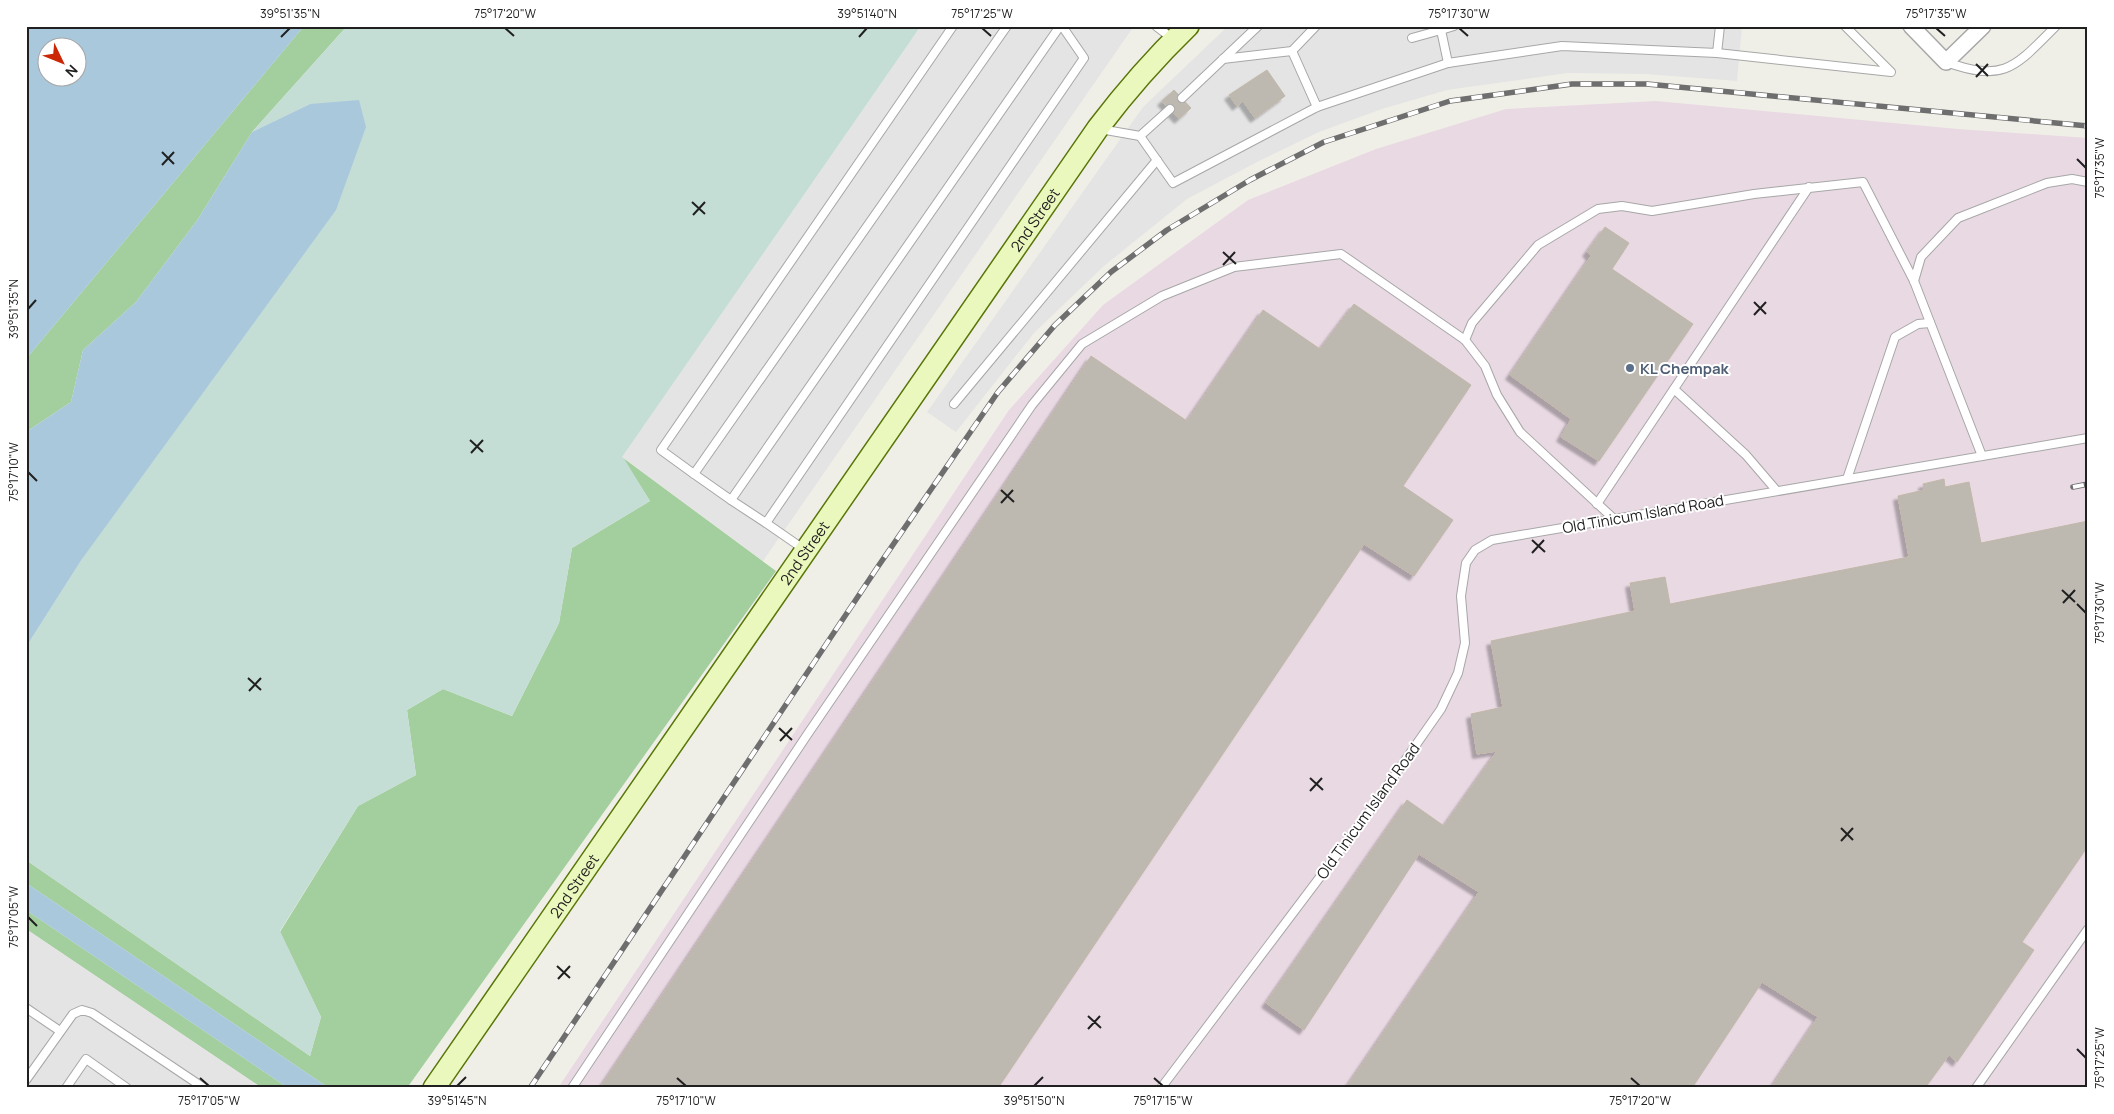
<svg xmlns="http://www.w3.org/2000/svg" width="2114" height="1114" viewBox="0 0 2114 1114" font-family="Manrope,sans-serif">
<style>
.industrial{fill:#e9d9e3}
.forest{fill:#a3ce9d}
.wetland{fill:#c4ded6}
.parking{fill:#e4e4e4}
.water{fill:#a9c8dc;fill-rule:evenodd}
.building{fill:#bdb8b0;stroke:#c2b8a9;filter:url(#shadow)}
.lines{fill:none;stroke-linecap:round;stroke-linejoin:round}
.lane-casing{stroke:#a7a7a7;stroke-width:10}
.street-casing{stroke:#a7a7a7;stroke-width:18}
.secondary-casing{stroke:#587608;stroke-width:24}
.lane{stroke:#fff;stroke-width:8}
.street{stroke:#fff;stroke-width:15}
.secondary{stroke:#ebf8bd;stroke-width:21}
.rail-casing{stroke:#6e6e6e;stroke-width:5.5}
.rail{stroke:#fff;stroke-width:4;stroke-dasharray:11;stroke-linecap:butt}
.ticks{fill:none;stroke:#202020;stroke-width:2}
.service-dot{fill:#5c6f8a;stroke:#fff;stroke-width:2}
.labels{text-anchor:middle;dominant-baseline:central;stroke-width:4;stroke-linejoin:round;paint-order:stroke}
.street-label{font-size:15px;fill:#202020;stroke:#fff}
.service-label{font-size:15px;font-weight:bold;fill:#4e5e75;stroke:#fff;text-anchor:start}
.neatline{fill:none;stroke:#202020;stroke-width:2}
.ticks-label{font-size:12px;text-anchor:middle;fill:#202020}
</style>
<defs>
<filter id="shadow"><feDropShadow dx="-4.5" dy="4.5" stdDeviation="1" flood-color="#0004"/></filter>
</defs>
<rect width="100%" height="100%" fill="#f0efe7"/>
<polygon class="industrial" points="1656,101 1958,129 2088,138 2088,1088 558,1088 1009,410 1103,305 1248,200 1376,149 1506,109"/>
<g class="forest">
<polygon points="304,26 347,26 252,132 198,219 136,302 83,350 71,402 26,432 26,359"/>
<polygon points="622,457 776,571 407,1088 329,1088 26,883 26,860 310,1056 321,1017 280,932 358,806 416,775 407,710 443,689 512,716 559,623 572,548 650,501"/>
<polygon points="26,910 288,1088 262,1088 26,929"/>
</g>
<polygon class="wetland" points="347,26 921,26 623,457 650,501 572,548 559,623 512,716 443,689 407,710 416,775 358,806 280,931 321,1017 310,1056 26,860 26,647 82,559 310,104 252,132"/>
<g class="parking">
<polygon points="921,26 1134,26 763,561 622,457"/>
<polygon points="1228,26 1742,26 1737,81 1645,74 1568,73 1447,90 1382,109 1319,132 1261,160 1187,199 1104,266 1034,333 956,432 927,412 1143,107"/>
<polygon points="26,929 262,1088 26,1088"/>
</g>
<g class="water">
<path d="M26,26H304L26,359ZM48,48H78V78H48Z"/>
<polygon points="359,100 366,127 336,210 82,559 26,647 26,432 71,402 83,350 136,302 198,219 252,132 310,104"/>
<polygon points="26,883 329,1088 288,1088 26,910"/>
</g>
<g class="building">
<polygon points="1267,70 1285,96 1255,118 1243,101 1237,106 1229,95"/>
<polygon points="1174,90 1191,108 1179,119 1162,101"/>
<polygon points="1605,227 1629,243 1612,269 1693,324 1599,461 1561,437 1571,419 1510,375 1591,256 1587,252"/>
<polygon points="1354,304 1471,385 1403,486 1453,520 1414,576 1364,544 998,1088 600,1088 1091,356 1187,421 1263,310 1320,349"/>
<polygon points="1944,479 1945,487 1969,482 1981,543 2088,521 2088,846 2022,942 2034,950 1957,1062 1949,1055 1925,1088 1771,1088 1818,1017 1762,982 1692,1088 1346,1088 1479,892 1419,854 1304,1030 1266,1003 1407,800 1444,826 1497,751 1477,754 1471,714 1503,707 1491,641 1635,611 1630,583 1665,577 1670,604 1909,557 1898,496 1924,490 1923,484"/>
</g>
<g class="lines">
<g class="lane-casing">
<g id="lane">
<polyline points="953,26 661,450 694,474 1007,26"/>
<polyline points="1060,26 731,500 766,523 1084,58 1062,26"/>
<polyline points="1156,26 1173,39"/>
<polyline points="1441,30 1454,26"/>
<polyline points="1412,38 1441,30 1448,63"/>
<polyline points="1292,51 1317,107"/>
<polyline points="1717,53 1891,72 1845,26"/>
<polyline points="1223,59 1292,51 1316,26"/>
<path d="M1946,62C2005,83 2015,67 2056,26"/>
<polyline points="1182,98 1258,26"/>
<polyline points="1100,129 1140,136 1170,109"/>
<polyline points="1140,136 1173,183 1317,107 1448,63 1562,46 1717,53 1720,26"/>
<polyline points="1914,281 1921,257 1958,218 2047,183 2072,179 2088,182"/>
<polyline points="1465,340 1472,323 1538,245 1598,209 1622,206 1652,211 1754,194 1863,182 1914,281 1982,456"/>
<polyline points="1674,389 1746,455 1776,490"/>
<polyline points="954,404 1157,160"/>
<polyline points="694,474 731,500"/>
<polyline points="1847,479 1895,337 1918,324 1930,323"/>
<polyline points="1597,504 1809,187"/>
<polyline points="766,523 805,550"/>
<polyline points="26,1008 60,1031"/>
<polyline points="26,1080 73,1014 82,1010 92,1013 204,1088"/>
<polyline points="66,1088 86,1059 127,1088"/>
<polyline points="572,1088 807,735 1032,405 1082,344 1162,296 1234,267 1341,254 1465,340 1485,366 1497,395 1520,432 1614,519"/>
<polyline points="1161,1088 1369,812 1441,709 1458,673 1465,643 1461,596 1466,563 1475,550 1492,540 2088,438"/>
<polyline points="1976,1088 2088,929"/>
</g>
</g>
<g class="street-casing">
<polyline id="street" points="1911,26 1946,62 1983,26"/>
</g>
<g class="secondary-casing">
<g id="secondary">
<path id="s1" d="M434,1088L1098,128C1126,91 1155,58 1188,26"/>
</g>
</g>
<use href="#lane" class="lane"/>
<use href="#street" class="street"/>
<use href="#secondary" class="secondary"/>
<g class="rail-casing">
<g id="rail">
<polyline points="2073,487 2088,484"/>
<polyline points="530,1088 877,568 998,392 1055,325 1111,272 1167,230 1250,180 1324,142 1450,101 1572,84 1647,84 2088,126"/>
</g>
</g>
<use href="#rail" class="rail"/>
</g>
<path class="ticks" d="M505,28L514,36M982,28L991,36M1459,28L1468,36M1936,28L1945,36M281,37L290,28M859,37L867,28M1976,64L1988,76M1976,77L1988,64M162,152L174,164M2077,159L2086,168M162,165L174,152M692,202L705,214M693,215L705,202M1223,252L1236,264M1223,265L1235,252M1754,302L1766,314M28,309L36,300M1754,315L1766,302M470,440L483,452M471,453L483,440M28,472L37,481M1001,490L1014,502M1001,503L1013,490M1532,540L1545,552M1532,553L1544,540M2062,590L2075,602M2063,603L2075,590M2077,604L2086,613M248,678L261,690M249,691L261,678M779,728L792,740M780,741L792,728M1310,778L1323,790M1310,791L1322,778M1841,828L1853,840M1841,841L1853,828M28,917L37,926M557,966L570,978M558,979L570,966M1088,1016L1101,1028M1088,1029L1100,1016M2077,1049L2086,1058M200,1078L209,1086M677,1078L686,1086M1154,1078L1163,1086M1631,1078L1640,1086M457,1086L466,1077M1034,1086L1043,1077"/>
<circle class="service-dot" cx="1630" cy="368" r="5"/>
<g class="labels">
<g class="street-label">
<text stroke="none"><textPath href="#s1" startOffset="1056">2nd Street</textPath></text>
<text transform="translate(1643 514) rotate(-10)">Old Tinicum Island Road</text>
<text stroke="none"><textPath href="#s1" startOffset="651">2nd Street</textPath></text>
<text transform="translate(1368 811) rotate(-54)">Old Tinicum Island Road</text>
<text stroke="none"><textPath href="#s1" startOffset="246">2nd Street</textPath></text>
</g>
<g class="service-label">
<text x="1640" y="368">KL Chempak</text>
</g>
</g>
<rect width="2114" height="1114" fill="none" stroke="#ffffff" stroke-width="55"/>
<g transform="translate(62 62) rotate(133)"><circle r="24" fill="#ffffff" stroke="#a6a6a6"/>
<path d="M0-4L9 19L0 12L-9 19Z" fill="#cb2606"/>
<text y="-8" font-size="14" font-weight="bold" text-anchor="middle" fill="#202020">N</text>
</g>
<rect x="28" y="28" width="2058" height="1058" class="neatline"/>
<g class="ticks-label">
<text x="290" y="18">39°51'35"N</text>
<text x="505" y="18">75°17'20"W</text>
<text x="867" y="18">39°51'40"N</text>
<text x="982" y="18">75°17'25"W</text>
<text x="1459" y="18">75°17'30"W</text>
<text x="1936" y="18">75°17'35"W</text>
<text transform="translate(2100 168) rotate(-90)" y="4">75°17'35"W</text>
<text transform="translate(14 309) rotate(-90)" y="4">39°51'35"N</text>
<text transform="translate(14 472) rotate(-90)" y="4">75°17'10"W</text>
<text transform="translate(2100 613) rotate(-90)" y="4">75°17'30"W</text>
<text transform="translate(14 917) rotate(-90)" y="4">75°17'05"W</text>
<text transform="translate(2100 1058) rotate(-90)" y="4">75°17'25"W</text>
<text x="209" y="1105">75°17'05"W</text>
<text x="457" y="1105">39°51'45"N</text>
<text x="686" y="1105">75°17'10"W</text>
<text x="1034" y="1105">39°51'50"N</text>
<text x="1163" y="1105">75°17'15"W</text>
<text x="1640" y="1105">75°17'20"W</text>
</g>
</svg>
